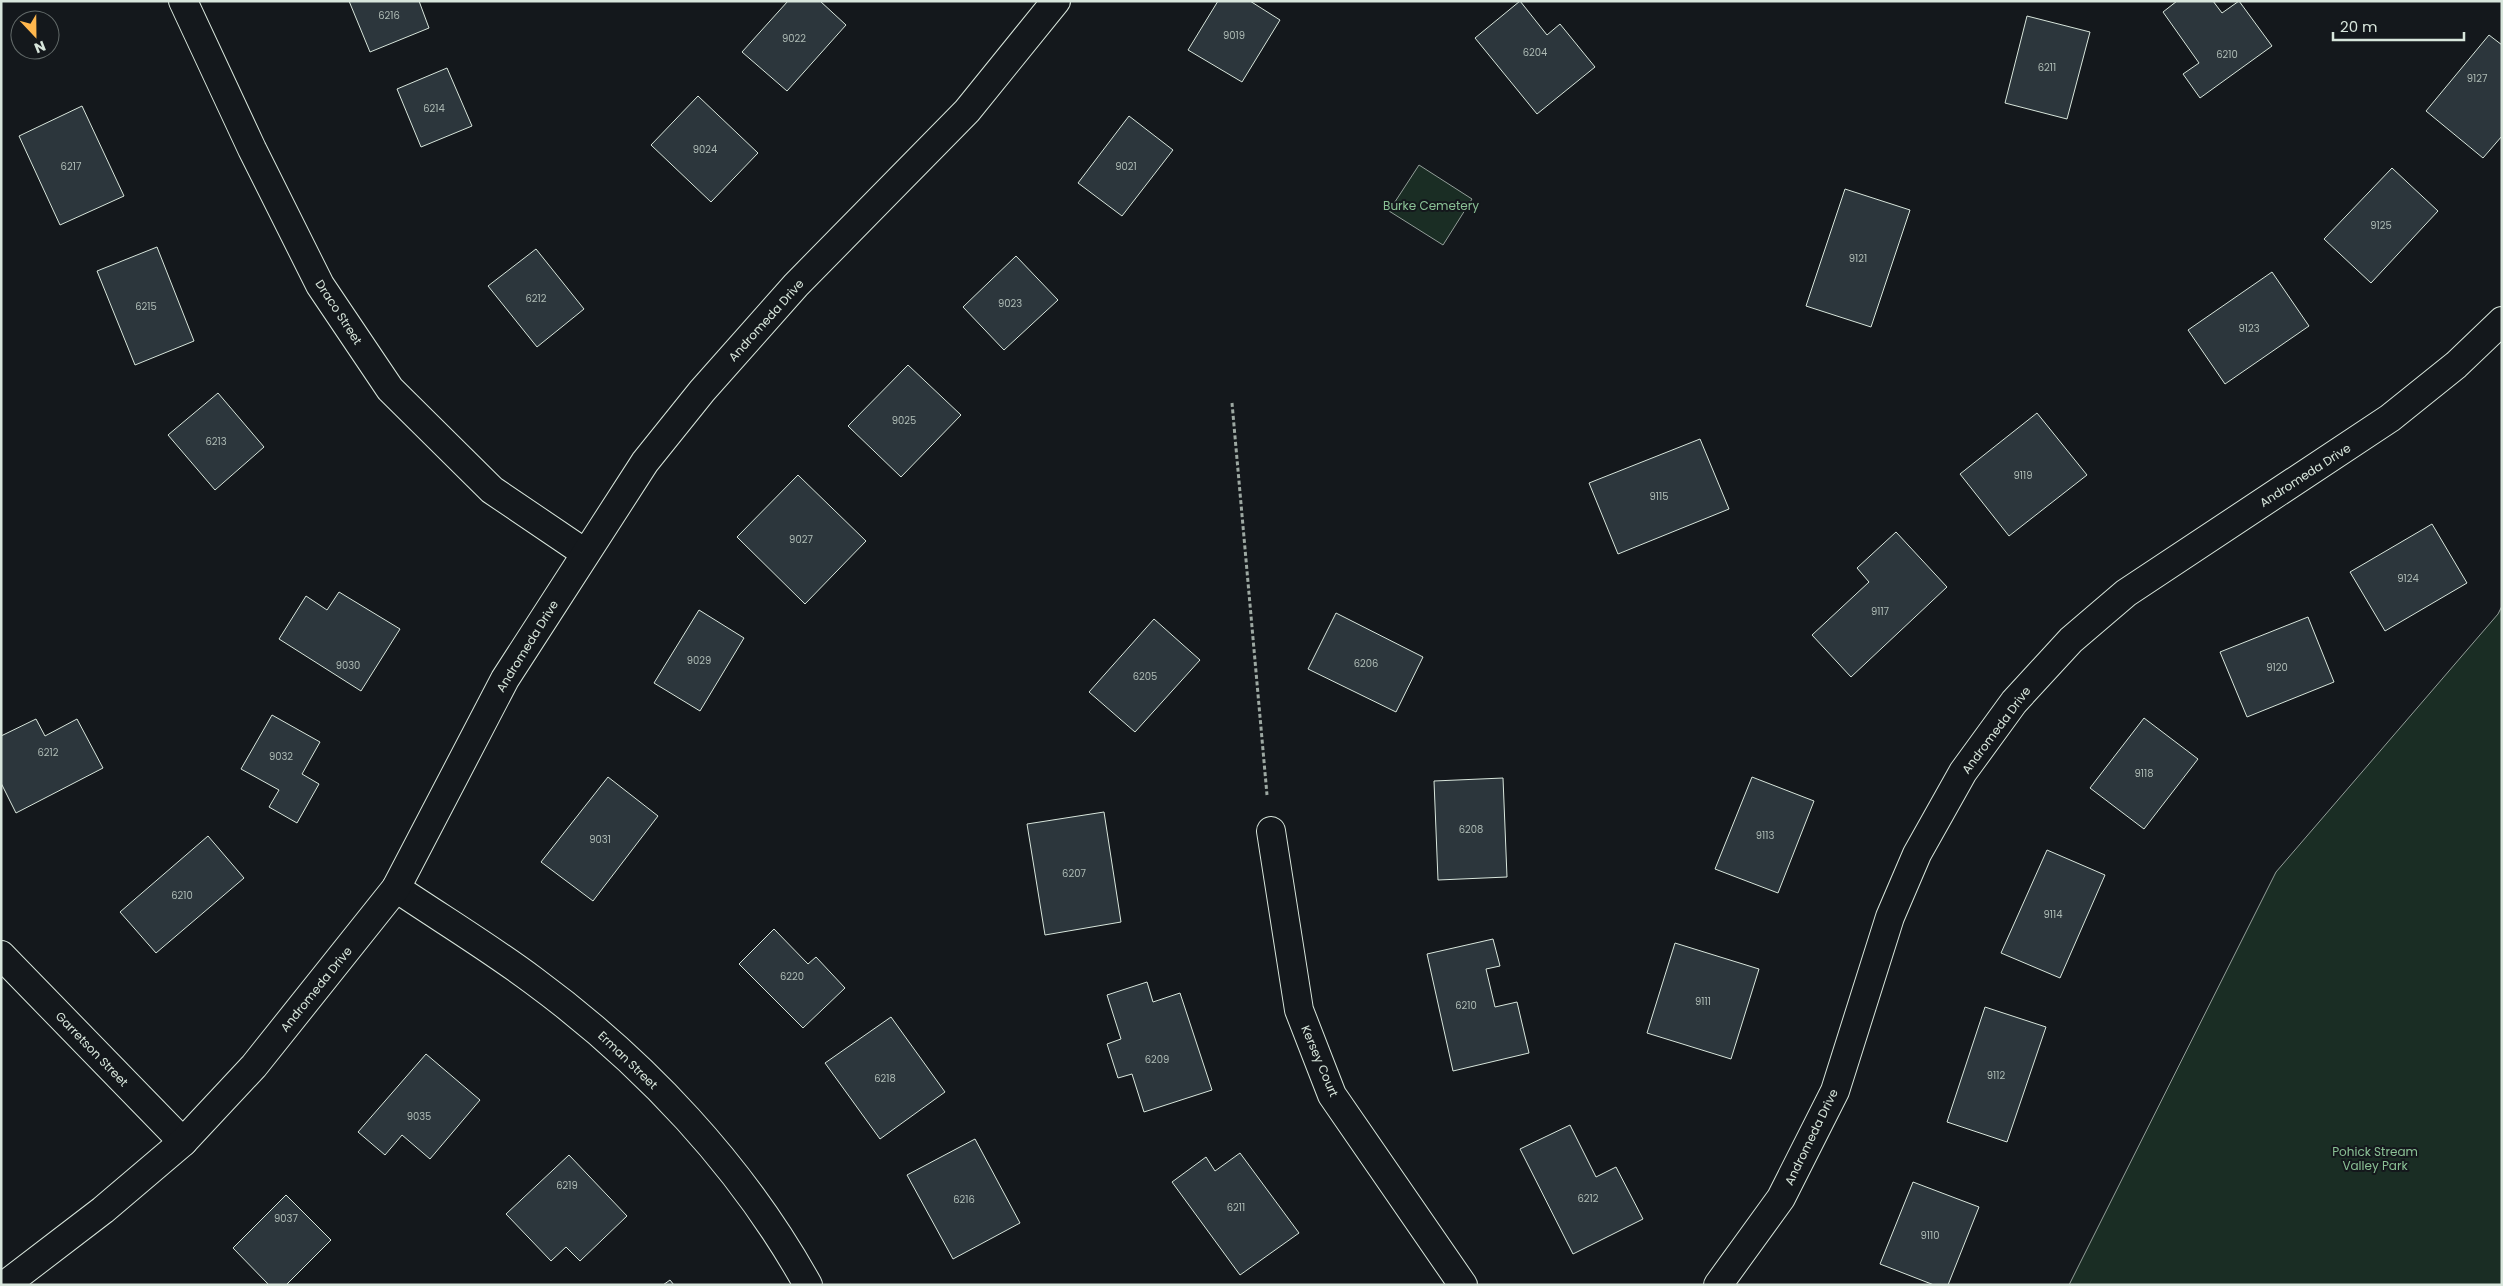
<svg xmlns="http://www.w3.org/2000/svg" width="2503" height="1286" viewBox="0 0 2503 1286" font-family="Poppins,sans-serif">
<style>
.green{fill:#1a2d24;stroke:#939e99}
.building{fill:#2c363c;stroke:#d8e6dc}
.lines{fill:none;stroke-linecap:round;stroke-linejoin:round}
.street-casing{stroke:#d8e6dc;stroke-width:30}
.path{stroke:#9da8a2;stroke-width:3;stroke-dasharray:4 2.5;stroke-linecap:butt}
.street{stroke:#14181c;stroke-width:28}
.labels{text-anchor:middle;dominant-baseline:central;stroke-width:4;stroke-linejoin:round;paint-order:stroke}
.number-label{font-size:10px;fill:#adbab4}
.park-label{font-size:12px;fill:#8ac095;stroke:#14181c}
.street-label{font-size:12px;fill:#d8e6dc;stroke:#14181c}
</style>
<rect width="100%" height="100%" fill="#14181c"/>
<g class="green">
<polygon points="1419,165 1472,199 1443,245 1389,211"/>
<polygon points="2502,606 2502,1285 2069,1285 2276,872 2498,614"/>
</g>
<g class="building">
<polygon points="349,1 419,1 429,28 370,52"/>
<polygon points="788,1 820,1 846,25 787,91 742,52"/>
<polygon points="1218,1 1250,1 1280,20 1242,82 1188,50"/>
<polygon points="1520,1 1547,35 1560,24 1595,67 1537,114 1475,38"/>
<polygon points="2177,1 2213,1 2222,13 2239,1 2272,46 2200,98 2183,74 2199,63 2163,12"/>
<polygon points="2027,16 2090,32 2067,119 2005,103"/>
<polygon points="2489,35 2502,45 2502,136 2483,158 2426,111"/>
<polygon points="447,68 472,126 421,147 397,89"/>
<polygon points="698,96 758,153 711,202 651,145"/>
<polygon points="82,106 124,196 60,225 19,136"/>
<polygon points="1129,116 1173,150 1122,216 1078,183"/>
<polygon points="2392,168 2438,211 2371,283 2324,239"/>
<polygon points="1845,189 1910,210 1871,327 1806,306"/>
<polygon points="157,247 194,341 135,365 97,271"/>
<polygon points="536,249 584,309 537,347 488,286"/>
<polygon points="1016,256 1058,300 1004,350 963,307"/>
<polygon points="2272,272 2309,326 2225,384 2188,330"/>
<polygon points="908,365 961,415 901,477 848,426"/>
<polygon points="218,393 264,447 215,490 168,435"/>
<polygon points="2037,413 2087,475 2009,536 1960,474"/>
<polygon points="1700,439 1729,509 1618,554 1589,483"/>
<polygon points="798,475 866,541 805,604 737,537"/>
<polygon points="2432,524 2467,583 2385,631 2350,572"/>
<polygon points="1896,532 1947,587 1851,677 1812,635 1869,582 1857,568"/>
<polygon points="339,592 400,629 361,691 279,639 306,596 327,610"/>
<polygon points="699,610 744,638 700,711 654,683"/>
<polygon points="1336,613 1423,657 1396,712 1308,669"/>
<polygon points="2308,617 2334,682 2247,717 2220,652"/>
<polygon points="1154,619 1200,660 1135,732 1089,692"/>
<polygon points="272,715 320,742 302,774 319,784 297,823 269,807 279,790 241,769"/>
<polygon points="2144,718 2198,759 2144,829 2090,788"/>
<polygon points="36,719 45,736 77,719 103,768 16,813 1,783 1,736"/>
<polygon points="608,777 658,816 593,901 541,862"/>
<polygon points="1752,777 1814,801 1778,893 1715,869"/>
<polygon points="1503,778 1507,877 1438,880 1434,781"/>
<polygon points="1104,812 1121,922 1045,935 1027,824"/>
<polygon points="208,836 244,878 156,953 120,912"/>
<polygon points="2047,850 2105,875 2060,978 2001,953"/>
<polygon points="774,929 808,964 816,957 845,988 803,1028 739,964"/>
<polygon points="1493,939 1500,966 1486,969 1495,1007 1517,1002 1529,1053 1453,1071 1427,954"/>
<polygon points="1675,943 1759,969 1731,1059 1647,1033"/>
<polygon points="1147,982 1153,1002 1180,993 1212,1090 1144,1112 1132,1074 1118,1078 1107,1044 1121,1039 1107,995"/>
<polygon points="1985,1007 2046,1027 2007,1142 1947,1122"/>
<polygon points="891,1017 945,1092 880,1139 825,1063"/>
<polygon points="426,1054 480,1100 430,1159 402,1135 385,1155 358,1132"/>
<polygon points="1570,1125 1596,1177 1616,1167 1643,1219 1573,1254 1520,1149"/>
<polygon points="975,1139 1020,1223 953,1259 907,1175"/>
<polygon points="1240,1153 1299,1233 1240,1275 1172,1182 1206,1157 1215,1171"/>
<polygon points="569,1155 627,1216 580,1261 566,1247 551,1261 506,1214"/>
<polygon points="1913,1182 1979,1207 1948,1285 1934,1285 1880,1264"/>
<polygon points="286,1195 331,1240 286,1285 269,1285 233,1248"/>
<polygon points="670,1280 674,1285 663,1285"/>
</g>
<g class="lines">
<g class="street-casing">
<g id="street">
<polyline points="183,1 252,149 320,285 390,389 492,490 585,553"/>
<polyline points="1271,831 1299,1010 1332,1095 1463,1285"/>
<path d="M396,888C442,919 490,948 534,981C644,1062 742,1166 808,1285"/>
<polyline points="1,955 183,1142"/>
<polyline points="5,1285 103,1210 183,1142 254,1066 396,888 505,679 645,462 702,391 796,285 967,111 1056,1"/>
<polyline points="1718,1285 1781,1198 1835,1091 1890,917 1917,854 1963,772 2014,702 2071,640 2126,593 2390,418 2456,365 2502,321"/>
</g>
</g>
<polyline class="path" points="1232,403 1267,795"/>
<use href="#street" class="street"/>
</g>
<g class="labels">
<g class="number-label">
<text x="389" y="15">6216</text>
<text x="1234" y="35">9019</text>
<text x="794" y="38">9022</text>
<text x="1535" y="52">6204</text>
<text x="2227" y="54">6210</text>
<text x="2047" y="67">6211</text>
<text x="2477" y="78">9127</text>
<text x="434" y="108">6214</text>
<text x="705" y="149">9024</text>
<text x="71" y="166">6217</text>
<text x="1126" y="166">9021</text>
<text x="2381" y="225">9125</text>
<text x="1858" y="258">9121</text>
<text x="536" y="298">6212</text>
<text x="1010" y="303">9023</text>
<text x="146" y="306">6215</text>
<text x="2249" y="328">9123</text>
<text x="904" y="420">9025</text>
<text x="216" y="441">6213</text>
<text x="2023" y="475">9119</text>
<text x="1659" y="496">9115</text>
<text x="801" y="539">9027</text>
<text x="2408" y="578">9124</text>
<text x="1880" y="611">9117</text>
<text x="699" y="660">9029</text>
<text x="1366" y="663">6206</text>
<text x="348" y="665">9030</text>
<text x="2277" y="667">9120</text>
<text x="1145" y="676">6205</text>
<text x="48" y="752">6212</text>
<text x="281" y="756">9032</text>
<text x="2144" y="773">9118</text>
<text x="1471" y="829">6208</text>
<text x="1765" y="835">9113</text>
<text x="600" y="839">9031</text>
<text x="1074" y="873">6207</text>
<text x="182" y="895">6210</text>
<text x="2053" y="914">9114</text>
<text x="792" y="976">6220</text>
<text x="1703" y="1001">9111</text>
<text x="1466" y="1005">6210</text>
<text x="1157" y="1059">6209</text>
<text x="1996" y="1075">9112</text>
<text x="885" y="1078">6218</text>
<text x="419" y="1116">9035</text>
<text x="567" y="1185">6219</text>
<text x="1588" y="1198">6212</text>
<text x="964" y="1199">6216</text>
<text x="1236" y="1207">6211</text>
<text x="286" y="1218">9037</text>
<text x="1930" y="1235">9110</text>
</g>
<g class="park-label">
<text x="1431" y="205">Burke Cemetery</text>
<text x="2375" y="1151">Pohick Stream<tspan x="2375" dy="14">Valley Park</tspan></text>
</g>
<g class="street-label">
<text transform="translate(339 312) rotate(57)">Draco Street</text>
<text transform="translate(766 320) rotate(-48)">Andromeda Drive</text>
<text transform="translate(2305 475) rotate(-33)">Andromeda Drive</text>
<text transform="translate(527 646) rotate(-58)">Andromeda Drive</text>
<text transform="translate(1996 730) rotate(-53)">Andromeda Drive</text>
<text transform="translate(316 989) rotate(-51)">Andromeda Drive</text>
<text transform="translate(92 1049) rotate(46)">Garretson Street</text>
<text transform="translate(628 1060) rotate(44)">Erman Street</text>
<text transform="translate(1320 1061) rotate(67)">Kersey Court</text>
<text transform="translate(1811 1137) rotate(-64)">Andromeda Drive</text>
</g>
</g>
<rect width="2503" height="1286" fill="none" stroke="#d8e6dc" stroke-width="5"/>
<g transform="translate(35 35) rotate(158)"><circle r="24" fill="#14181c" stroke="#626a69"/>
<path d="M0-4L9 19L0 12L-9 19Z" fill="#ffb74d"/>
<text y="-8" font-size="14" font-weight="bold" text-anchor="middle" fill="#d8e6dc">N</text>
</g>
<path d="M2333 32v8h131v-8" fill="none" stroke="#d8e6dc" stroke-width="2.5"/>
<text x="2340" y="32" font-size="15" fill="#d8e6dc" stroke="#14181c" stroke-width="4" paint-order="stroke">20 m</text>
</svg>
